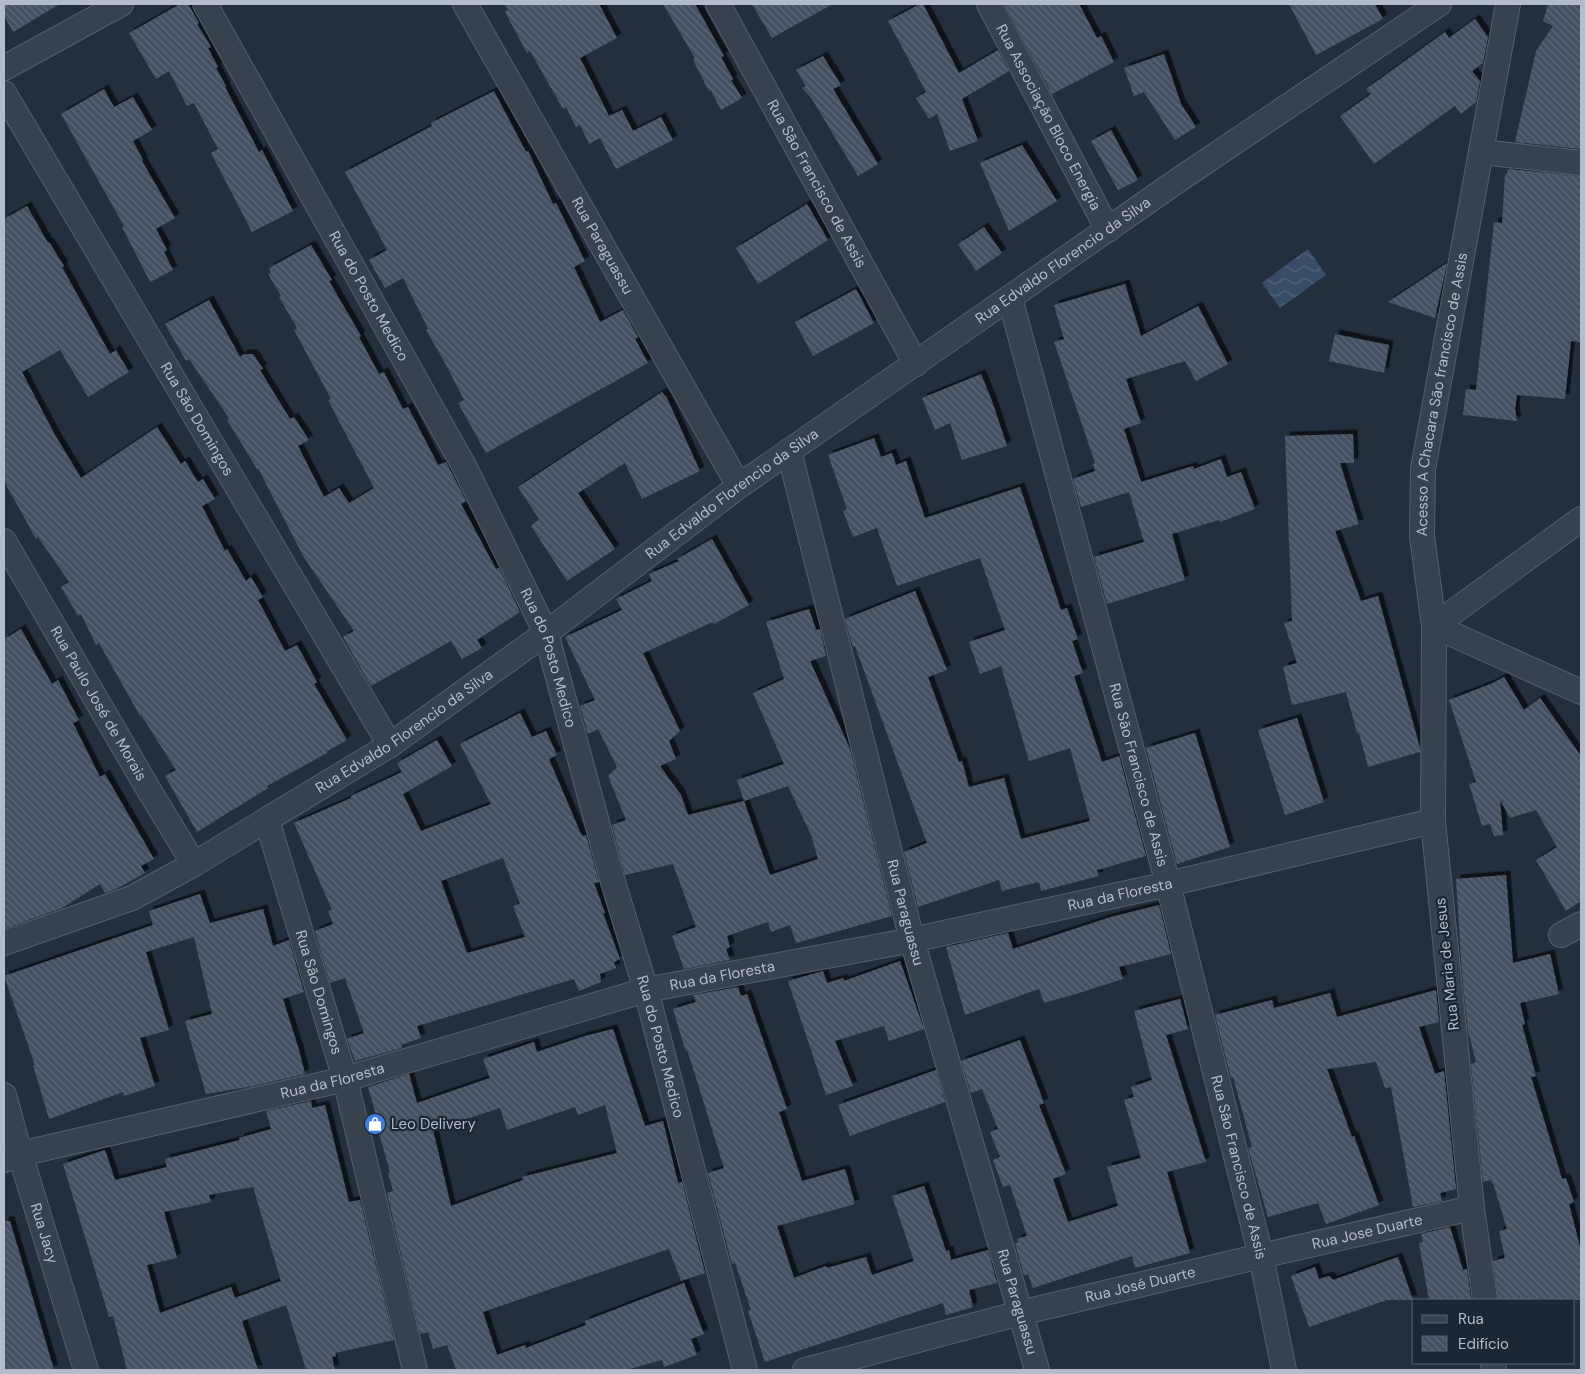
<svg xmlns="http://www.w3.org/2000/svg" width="1585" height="1374" viewBox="0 0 1585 1374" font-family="'DM Sans',sans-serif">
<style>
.water{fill:url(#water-waves)}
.building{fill:url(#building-back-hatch);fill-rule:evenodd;filter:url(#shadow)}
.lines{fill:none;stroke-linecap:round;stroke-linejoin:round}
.minor-casing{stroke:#565f6c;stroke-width:26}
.minor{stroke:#38414e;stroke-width:24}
.labels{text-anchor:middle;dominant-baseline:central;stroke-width:4.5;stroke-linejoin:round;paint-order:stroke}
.street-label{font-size:15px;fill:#b4bcc9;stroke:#1d2633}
.poi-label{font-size:15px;fill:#b4bcc9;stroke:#1d2633;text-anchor:start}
</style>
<defs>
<pattern id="water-waves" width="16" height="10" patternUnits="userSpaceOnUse" patternTransform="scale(1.25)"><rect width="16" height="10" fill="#394c67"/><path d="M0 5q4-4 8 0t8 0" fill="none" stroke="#53647b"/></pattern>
<pattern id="building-back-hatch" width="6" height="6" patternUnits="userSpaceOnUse" patternTransform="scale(1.25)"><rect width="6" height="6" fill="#455162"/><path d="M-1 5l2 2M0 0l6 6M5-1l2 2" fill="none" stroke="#5d6877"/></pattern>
<filter id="shadow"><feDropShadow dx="4.5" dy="-4.5" stdDeviation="0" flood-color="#0009"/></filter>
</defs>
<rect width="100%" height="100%" fill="#242f3e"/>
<polygon class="water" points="1308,249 1326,275 1280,308 1262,283"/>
<g class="building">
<polygon points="4,4 60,4 13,32 4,16"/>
<polygon points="180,4 188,4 199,23 197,24 211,47 208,48 218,67 216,68 226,86 225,87 259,152 262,150 293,211 252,232 211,153 218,149 194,103 187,106 169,71 156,79 129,33"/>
<polygon points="504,4 599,4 617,38 580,58 609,116 622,110 633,131 661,117 673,140 616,169 600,138 589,144 580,125 576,127 566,107 563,109 530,51 527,53 505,12 508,10"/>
<polygon points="663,4 695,4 724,56 721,57 733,79 731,80 742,98 721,110 711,91 709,91 693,60 695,58"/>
<polygon points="752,4 833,4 772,38"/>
<polygon points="920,4 923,4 959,73 998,50 1009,71 962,99 978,141 950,151 937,114 929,119 916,98 926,92 888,21"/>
<polygon points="1004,4 1079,4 1097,38 1101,36 1114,62 1052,94"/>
<polygon points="1289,4 1375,4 1383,19 1316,55"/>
<polygon points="1548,4 1581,4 1581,149 1515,142 1536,51 1553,26 1543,21"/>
<polygon points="1475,19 1488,37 1483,63 1472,71 1480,81 1476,102 1461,114 1455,106 1374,164 1340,116 1371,94 1366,89 1445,32 1449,38"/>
<polygon points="1164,54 1181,104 1196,127 1175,140 1144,92 1134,96 1124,68"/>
<polygon points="823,56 841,85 833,89 878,164 858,176 812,99 802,88 806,86 796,70"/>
<polygon points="104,89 114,107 133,97 152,130 133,141 143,160 142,161 175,218 156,229 167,250 164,252 173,270 150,282 122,227 124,226 61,114"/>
<polygon points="494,91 526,152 528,151 553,204 556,203 585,261 574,267 600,322 623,310 638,337 635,339 648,363 486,453 458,403 464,400 444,361 426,330 428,329 403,278 385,288 369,260 387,250 345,172 432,126 431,123"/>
<polygon points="1111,130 1138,180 1118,190 1091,141"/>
<polygon points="1022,145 1057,201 1009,231 980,163"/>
<polygon points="1508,169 1581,176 1581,342 1571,341 1565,399 1517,395 1515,409 1517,421 1463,415 1466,389 1476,390 1493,232 1494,222 1502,223 1505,174 1507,174"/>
<polygon points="807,204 828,240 758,284 736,248"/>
<polygon points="27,206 48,243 49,242 64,266 62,267 110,354 116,350 129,372 88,397 60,350 22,372 55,435 81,478 157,427 181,464 185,461 198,482 203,479 215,499 202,506 225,551 227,549 246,581 251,577 263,597 258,600 285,651 297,645 317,682 314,684 347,740 326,752 327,753 267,786 268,788 197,832 165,776 176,770 141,715 140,716 99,643 96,645 81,614 78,616 61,587 69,582 38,537 36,539 4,481 4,219"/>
<polygon points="984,227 1002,253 976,271 958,244"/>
<polygon points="311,245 332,280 329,281 361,336 359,337 379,374 384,372 403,409 408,407 438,465 446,462 466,501 461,504 496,569 499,568 520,612 477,640 482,648 462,659 451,641 371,686 343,637 354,631 303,556 258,468 257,469 227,420 229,418 189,359 186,361 165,324 209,300 240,357 244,354 253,354 263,369 260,370 290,419 294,417 309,440 298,446 324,497 339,488 349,503 374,488 328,400 331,399 294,330 297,328 279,297 281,296 268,274 271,272 269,268"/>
<polygon points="1447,263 1435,318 1388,302"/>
<polygon points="1125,284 1141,336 1198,306 1228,364 1196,381 1185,361 1126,379 1141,423 1124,429 1141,482 1193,466 1194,469 1221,459 1227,477 1241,472 1255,509 1220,522 1219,520 1172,534 1185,580 1107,604 1094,557 1144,542 1129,492 1081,507 1073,479 1095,471 1093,464 1095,463 1054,342 1064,339 1054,305"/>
<polygon points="856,289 874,323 813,356 795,322"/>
<polygon points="1335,334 1389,345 1384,373 1329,361"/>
<polygon points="981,374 992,401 1007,446 962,460 950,423 935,430 922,398"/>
<polygon points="662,392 665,396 666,396 700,471 642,499 625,463 578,493 615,549 567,581 531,526 539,519 518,487"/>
<polygon points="1353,434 1354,463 1340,463 1359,524 1335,531 1361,601 1378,596 1420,748 1420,752 1368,767 1359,733 1357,733 1346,692 1292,705 1283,667 1297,663 1284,623 1292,621 1285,436"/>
<polygon points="874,438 881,457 892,453 896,465 906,461 925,518 1020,487 1061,610 1067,608 1078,639 1072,641 1083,673 1074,676 1102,762 1119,756 1146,856 1097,870 1099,876 1041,891 1039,882 1002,891 999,880 918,907 904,852 927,843 855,646 853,647 845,619 915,591 947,670 928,677 959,762 962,761 969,787 1004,778 1021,839 1090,821 1070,748 1029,761 1001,666 980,674 969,642 1005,630 980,558 897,586 877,528 853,537 843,511 847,509 828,455"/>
<path d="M712,539L749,605L714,624L713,622L643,653L680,731L669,741L676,759L660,766L681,795L688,815L744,801L737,780L784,764L753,693L784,679L766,622L809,609L816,630L820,629L826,656L810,661L850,749L892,916L796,943L790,925L771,932L768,922L727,936L730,947L726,949L730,960L684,969L672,936L696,927L673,864L625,875L612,825L626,820L608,776L617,767L598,729L588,734L587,731L580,706L595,700L565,637L622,610L616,599L652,581L649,574L679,561L677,559ZM788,786L811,835L818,859L770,875L744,801Z"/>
<polygon points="21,629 52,684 58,680 79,720 73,723 100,777 105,774 154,859 141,866 145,873 118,888 105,893 100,884 62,908 4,929 4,639"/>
<polygon points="1504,677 1524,710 1540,698 1581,756 1581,901 1566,911 1536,860 1557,847 1536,810 1510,818 1500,800 1503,835 1494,836 1490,824 1482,826 1469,784 1476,782 1449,700 1493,683"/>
<path d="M520,713L532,737L546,731L557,755L549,759L581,834L583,836L586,835L599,882L594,883L605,913H603L620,959L614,962L616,968L600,974L601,982L579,991L574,979L417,1026L421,1038L401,1045L402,1048L355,1061L347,1039L364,1033L345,978L330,983L315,931L333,924L328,911L332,910L294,823L351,798V796L402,772L397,763L437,740L452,766L403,794L421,831L491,804L460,744ZM503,858L520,904L513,906L525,937L467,953L441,881Z"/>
<polygon points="1297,718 1324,802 1285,815 1258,730"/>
<polygon points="1195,733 1230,847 1177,864 1146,748"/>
<polygon points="1506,875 1513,963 1550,954 1559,994 1520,1003 1525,1024 1522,1025 1536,1076 1531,1077 1562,1179 1566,1178 1574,1202 1569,1204 1581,1251 1581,1300 1498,1300 1493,1261 1505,1258 1499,1231 1507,1229 1493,1183 1492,1183 1491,1180 1483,1182 1471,1064 1476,1062 1468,1031 1462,974 1456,879"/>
<polygon points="200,894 210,923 263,909 273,946 289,940 304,992 283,999 299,1050 305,1074 254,1086 206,1094 185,1021 212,1014 194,937 146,952 169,1030 140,1038 155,1086 124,1096 123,1092 49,1119 33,1065 35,1065 4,976 153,925 149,911"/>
<polygon points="1159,905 1171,954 1119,967 1123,979 1076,994 1044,1003 1039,989 965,1015 946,947 1008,933 1013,949 1111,917"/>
<polygon points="900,961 924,1029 889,1041 884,1026 835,1041 853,1086 826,1095 788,981 823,971 827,983 843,978 844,981"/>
<polygon points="738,987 741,996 747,994 787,1109 779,1112 802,1181 845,1169 855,1204 777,1226 794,1278 826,1266 827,1268 866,1257 872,1275 914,1261 892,1196 924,1186 946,1251 949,1250 951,1260 988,1250 997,1283 969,1290 973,1307 946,1315 943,1303 765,1362 748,1311 751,1310 735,1263 732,1264 708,1173 724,1168 688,1052 685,1049 673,1009 696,1002 693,995"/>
<polygon points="1436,990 1439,1022 1419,1027 1435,1074 1444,1071 1456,1189 1440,1193 1442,1201 1413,1207 1391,1087 1385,1088 1376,1062 1327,1069 1352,1137 1354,1136 1379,1205 1326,1224 1318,1203 1268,1217 1248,1148 1252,1147 1233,1077 1231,1078 1215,1015 1272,1000 1274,1008 1330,993 1337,1017"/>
<polygon points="1180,999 1188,1029 1166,1035 1206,1162 1167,1172 1190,1253 1135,1268 1132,1256 1033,1288 1028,1274 1024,1276 1015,1243 1018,1243 1017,1239 1027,1236 1010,1185 1003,1187 993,1160 1000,1157 990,1132 998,1129 982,1089 971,1093 961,1061 1020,1040 1044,1103 1039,1105 1066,1174 1053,1179 1068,1222 1118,1206 1107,1167 1141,1158 1124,1100 1134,1097 1131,1087 1152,1080 1134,1011"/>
<path d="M613,1029L645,1126L663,1121L678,1183L682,1182L705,1273L681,1281L669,1249L483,1312L497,1355L525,1345L526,1348L586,1325L585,1321L684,1283L704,1334L691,1339L697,1355L664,1367L662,1360L626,1370H456L447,1345L433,1349L428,1332L420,1334L387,1193L393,1191L388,1173L390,1172L374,1116L376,1115L368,1087L409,1074L417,1103L490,1078L483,1059L534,1042L537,1052L585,1036ZM605,1105L617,1153L522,1177L523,1180L451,1206L433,1130L500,1108L507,1130L575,1107L578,1115Z"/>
<polygon points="936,1070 945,1102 850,1136 838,1105"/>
<path d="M311,1101L312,1108L325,1105L349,1202L360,1200L394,1340L335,1353L336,1356L332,1357L335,1370H306L286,1305L242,1321L258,1370H127L113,1316L109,1317L63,1164L105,1150L115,1180L167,1167L165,1159L240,1140L239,1138L271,1129L266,1111ZM253,1187L281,1281L235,1298L231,1287L160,1313L147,1265L177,1258L164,1212L211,1202L209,1195Z"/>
<polygon points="4,1221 10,1221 54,1370 4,1370"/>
<polygon points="1450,1227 1463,1270 1467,1269 1471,1300 1429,1300 1419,1243 1423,1242 1421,1234"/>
<polygon points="1398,1257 1413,1300 1387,1300 1309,1327 1291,1276 1315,1267 1319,1279 1329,1276 1333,1280"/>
</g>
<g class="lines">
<g class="minor-casing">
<g id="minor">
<path id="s1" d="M205,4L464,466L546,633L613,882L646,990L745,1370"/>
<path id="s2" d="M465,4L739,486"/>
<path id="s3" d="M718,4L916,364"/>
<path id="s4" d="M989,4L1108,230"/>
<polyline points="4,68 121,4"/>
<path id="s5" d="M4,93L390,745"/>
<polyline points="1481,152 1581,163"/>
<path id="s6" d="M1010,298L1168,884L1261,1256L1284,1370"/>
<path id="s7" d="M789,451L912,940L1037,1370"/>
<path id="s8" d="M4,541L150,792L194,864"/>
<polyline points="1434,626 1581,519"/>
<polyline points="1434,626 1581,692"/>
<path id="s9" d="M267,820L345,1079L415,1370"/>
<polyline points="1561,935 1581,924"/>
<path id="s10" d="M4,943L132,898L194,864L390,745L546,633L739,486L1180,179L1439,4"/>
<path id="s11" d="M4,1095L20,1154L86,1370"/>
<path id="s12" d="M4,1160L20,1154L345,1079L646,990L912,940L1168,884L1433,821"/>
<path id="s13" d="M1485,1300L1472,1208L1433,821L1434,626L1422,536L1423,469L1508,4"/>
<polyline points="1493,1363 1494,1370"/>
<path id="s14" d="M805,1370L1020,1313L1261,1256L1472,1208"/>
</g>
</g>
<use href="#minor" class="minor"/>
</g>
<defs>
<g id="shop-disc" transform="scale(1.125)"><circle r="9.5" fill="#3f7fe0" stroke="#1d2633"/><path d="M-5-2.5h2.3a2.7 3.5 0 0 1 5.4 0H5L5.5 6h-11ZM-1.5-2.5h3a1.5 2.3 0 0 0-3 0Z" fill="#fff"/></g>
</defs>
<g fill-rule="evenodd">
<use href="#shop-disc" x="375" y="1124"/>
</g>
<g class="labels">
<g class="street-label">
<text stroke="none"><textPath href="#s4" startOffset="128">Rua Associação Bloco Energia</textPath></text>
<text stroke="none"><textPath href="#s3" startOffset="205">Rua São Francisco de Assis</textPath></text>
<text stroke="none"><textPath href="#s2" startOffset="278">Rua Paraguassu</textPath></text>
<text stroke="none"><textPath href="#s10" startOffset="1265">Rua Edvaldo Florencio da Silva</textPath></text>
<text stroke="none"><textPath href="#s1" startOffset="335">Rua do Posto Medico</textPath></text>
<text stroke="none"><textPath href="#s13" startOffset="911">Acesso A Chacara São francisco de Assis</textPath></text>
<text stroke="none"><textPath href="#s5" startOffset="379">Rua São Domingos</textPath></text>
<text stroke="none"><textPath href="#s10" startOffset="860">Rua Edvaldo Florencio da Silva</textPath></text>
<text stroke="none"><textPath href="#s1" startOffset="740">Rua do Posto Medico</textPath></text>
<text stroke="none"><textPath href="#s8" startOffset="188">Rua Paulo José de Morais</textPath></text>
<text stroke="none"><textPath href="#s10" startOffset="455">Rua Edvaldo Florencio da Silva</textPath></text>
<text stroke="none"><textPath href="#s6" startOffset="494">Rua São Francisco de Assis</textPath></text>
<text stroke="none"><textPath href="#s12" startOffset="1148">Rua da Floresta</textPath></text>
<text stroke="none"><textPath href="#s7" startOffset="476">Rua Paraguassu</textPath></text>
<text transform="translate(1447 964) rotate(-96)">Rua Maria de Jesus</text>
<text stroke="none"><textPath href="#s12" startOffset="742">Rua da Floresta</textPath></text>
<text stroke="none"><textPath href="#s9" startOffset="180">Rua São Domingos</textPath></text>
<text stroke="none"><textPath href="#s1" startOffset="1145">Rua do Posto Medico</textPath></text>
<text stroke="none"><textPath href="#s12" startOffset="338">Rua da Floresta</textPath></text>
<text stroke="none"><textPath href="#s6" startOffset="899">Rua São Francisco de Assis</textPath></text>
<text stroke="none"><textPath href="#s14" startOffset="579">Rua Jose Duarte</textPath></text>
<text stroke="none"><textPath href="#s11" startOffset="144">Rua Jacy</textPath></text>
<text stroke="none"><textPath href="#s14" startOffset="346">Rua José Duarte</textPath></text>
<text stroke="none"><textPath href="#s7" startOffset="881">Rua Paraguassu</textPath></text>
</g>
<g class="poi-label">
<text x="391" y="1124">Leo Delivery</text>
</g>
</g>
<rect width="1585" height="1374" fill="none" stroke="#b4bcc9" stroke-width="10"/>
<rect x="1412" y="1299" width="162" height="65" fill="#1d2633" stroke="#59626f"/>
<rect x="1422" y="1315" width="25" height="8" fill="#38414e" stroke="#59626f"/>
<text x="1458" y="1324" font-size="15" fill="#b4bcc9">Rua</text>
<rect x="1422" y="1336" width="25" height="15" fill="url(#building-back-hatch)" stroke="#59626f"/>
<text x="1458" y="1349" font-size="15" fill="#b4bcc9">Edifício</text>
</svg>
